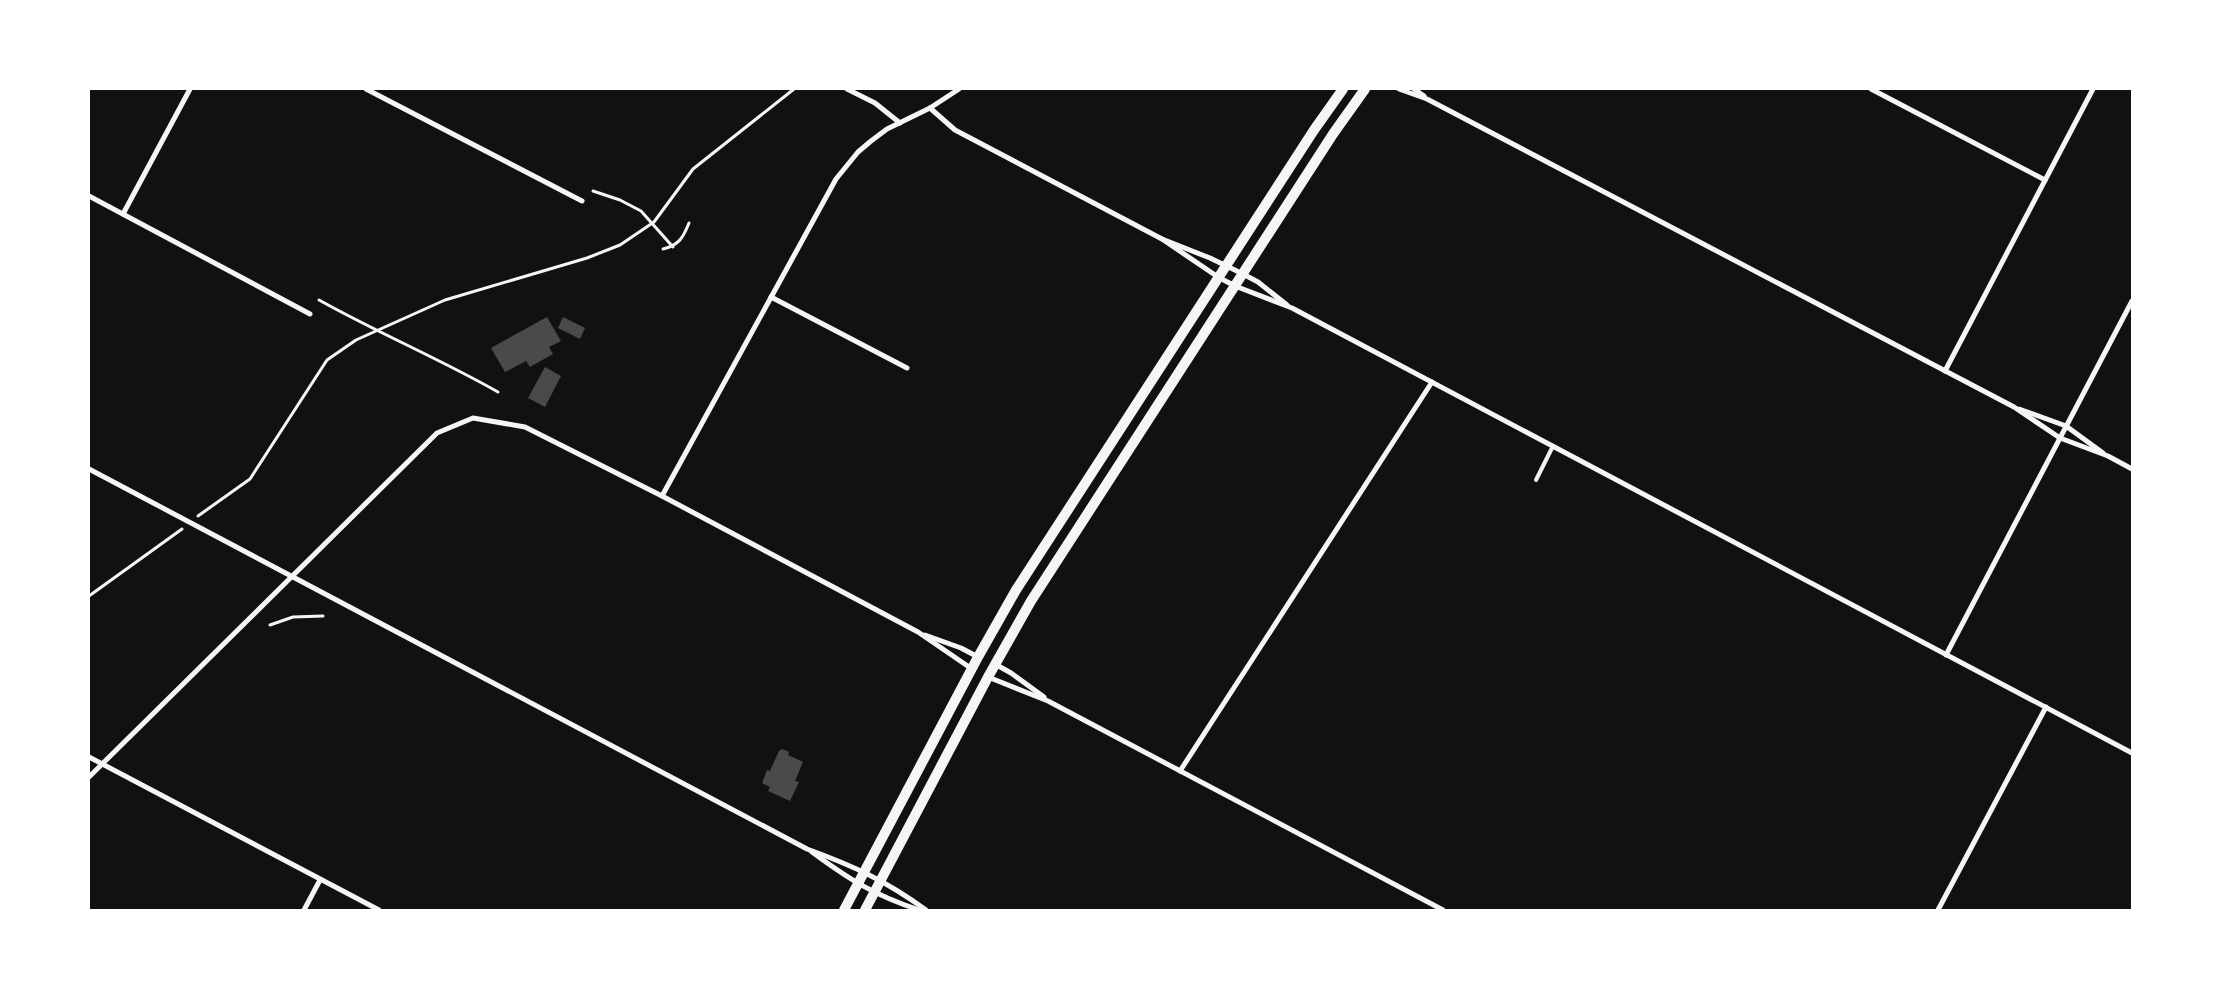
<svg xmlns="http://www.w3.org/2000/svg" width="2221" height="999" viewBox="0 0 2221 999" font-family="Rubik,sans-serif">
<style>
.building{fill:#4a4a4a}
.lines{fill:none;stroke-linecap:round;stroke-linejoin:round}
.path{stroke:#f5f5f5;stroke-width:3}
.service{stroke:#f5f5f5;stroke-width:4}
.minor{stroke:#f5f5f5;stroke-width:5}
.secondary{stroke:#f5f5f5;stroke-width:10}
</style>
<rect width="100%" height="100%" fill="#111"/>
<g class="building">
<polygon points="547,317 561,341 549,347 553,354 530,367 526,361 505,372 491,348"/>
<polygon points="563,317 585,328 580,339 558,328"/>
<polygon points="545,367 561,376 545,407 528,398"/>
<polygon points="782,749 789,752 788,755 803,762 795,781 799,782 790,801 768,791 770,787 762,783 767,770 770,771 779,751"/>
</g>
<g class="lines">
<g class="path">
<polyline points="593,191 620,200 641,211 673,247"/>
<path d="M663,249C679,245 683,238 689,223"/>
<path d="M319,300C378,333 440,359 498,392"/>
<polyline points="198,516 250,479 327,360 356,340 445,300 587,258 620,245 654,222 693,169 794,89"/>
<polyline points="89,596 182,529"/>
<polyline points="270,625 293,617 323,616"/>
</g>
<polyline class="service" points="1536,480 1553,446"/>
<g class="minor">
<polyline points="366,89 582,201"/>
<polyline points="847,89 875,103 900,123"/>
<polyline points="1399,89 1427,99 2014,407 2060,438 2108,456 2132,469"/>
<polyline points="1414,89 1424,96"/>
<polyline points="1871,89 2045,180"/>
<polyline points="930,108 955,130 1162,239 1210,258 1243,274 1258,282 1287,305"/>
<polyline points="89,196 310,314"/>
<polyline points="123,214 190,89"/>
<polyline points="1162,239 1218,277 1235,286 1292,308 2132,753"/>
<polyline points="771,297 907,368"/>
<polyline points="1945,371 2093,89"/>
<polyline points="2019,409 2066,426 2103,453"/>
<path d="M89,469L807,849C854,866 886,881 926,910"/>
<polyline points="662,496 836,179 858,152 871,141 887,129 930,108 959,89"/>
<polyline points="925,635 961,648 978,657"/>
<polyline points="1946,655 2132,301"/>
<polyline points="995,664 1011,673 1044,697"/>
<polyline points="988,677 1048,701 1443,910"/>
<polyline points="89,757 379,910"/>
<polyline points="1180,771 1432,382"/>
<polyline points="89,777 437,433 473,418 525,427 662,496 918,632 972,669"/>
<path d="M812,852C850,880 874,895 919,910"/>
<polyline points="304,910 320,880"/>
<polyline points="1938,910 2046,707"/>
</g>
<g class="secondary">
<polyline points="844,910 978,657 1016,590 1314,130 1343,89"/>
<polyline points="865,910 988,677 1031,601 1333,134 1365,89"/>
</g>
</g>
<rect width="2221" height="999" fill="none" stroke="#ffffff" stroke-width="180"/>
</svg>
